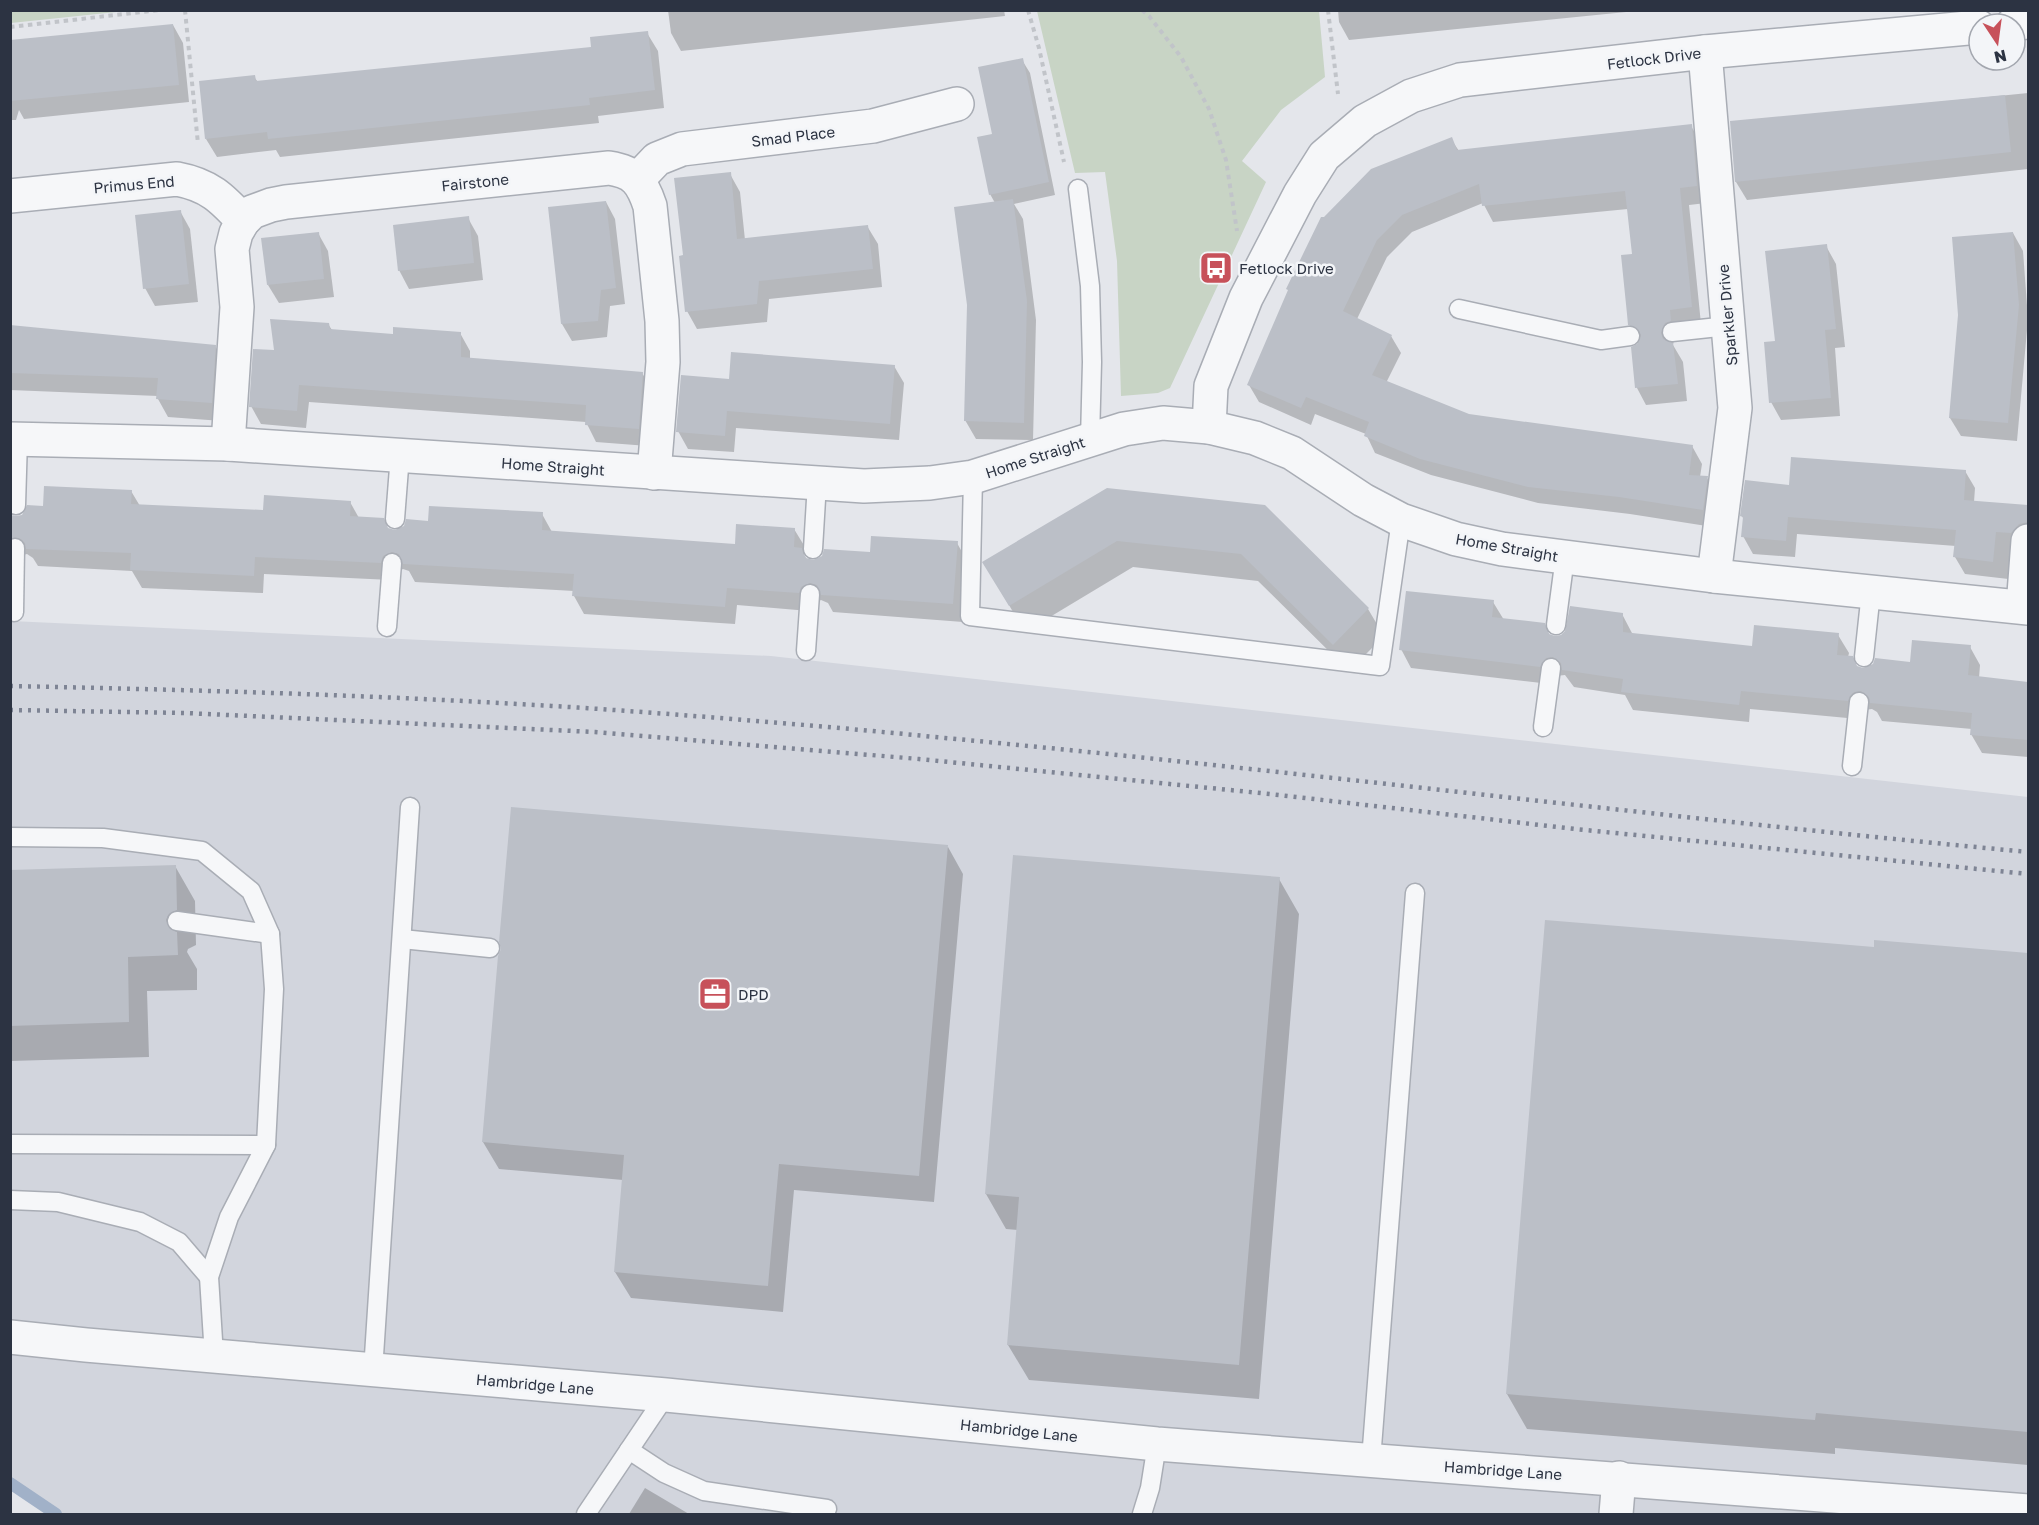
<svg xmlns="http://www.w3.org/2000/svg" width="2039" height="1525" viewBox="0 0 2039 1525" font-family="'Golos Text',sans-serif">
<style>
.built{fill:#d2d5dd}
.green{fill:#c8d4c5}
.shadow{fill:#0003}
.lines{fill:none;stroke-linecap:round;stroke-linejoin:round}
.stream{stroke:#a1b1c8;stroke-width:12}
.building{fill:#bbbfc7}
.lane-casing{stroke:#a9adb5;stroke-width:21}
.street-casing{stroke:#a9adb5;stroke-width:36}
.path{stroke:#c1c4c9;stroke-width:4;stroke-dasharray:4.5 4.5;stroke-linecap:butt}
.lane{stroke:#f6f7f9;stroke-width:18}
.street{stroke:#f6f7f9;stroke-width:33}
.rail{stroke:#7e8494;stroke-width:4.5;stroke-dasharray:3 6;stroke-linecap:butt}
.labels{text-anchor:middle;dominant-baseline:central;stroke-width:5;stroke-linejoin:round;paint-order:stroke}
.street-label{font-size:15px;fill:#2c3342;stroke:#f3f5f8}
.poi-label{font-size:15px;fill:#2c3342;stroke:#f3f5f8;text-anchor:start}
</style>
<rect width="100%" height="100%" fill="#e4e6eb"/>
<polygon class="built" points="11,621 771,656 2028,797 2028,1514 56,1514 11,1483"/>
<g class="green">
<polygon points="11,10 126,10 126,11 11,23"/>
<polygon points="1037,11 1319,11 1325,77 1281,110 1242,161 1266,182 1170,388 1158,393 1121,396 1117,261 1105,172 1075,173"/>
</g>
<g class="shadow">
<polygon points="668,10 1004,10 1005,16 681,51 671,33"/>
<polygon points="1338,10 1646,10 1349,40 1339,22"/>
<polygon points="173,25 183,43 189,102 24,119 19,110 16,120 10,120 10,42"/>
<polygon points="647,33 658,51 664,108 598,116 599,123 280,157 276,150 217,157 206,139 254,77 258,82 593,48"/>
<polygon points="1022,60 1030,73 1055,195 1014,204 1023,219 1036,320 1033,440 976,439 965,420 995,203 990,194 994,136"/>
<polygon points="2028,93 2028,169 1747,200 1736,182 1731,123"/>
<polygon points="1691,126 1701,143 1706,203 1689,205 1701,324 1674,340 1673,345 1683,362 1687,401 1646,405 1637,388 1632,348 1640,342 1630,324 1633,255 1628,209 1493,222 1483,203 1412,232 1387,257 1357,319 1391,336 1401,353 1386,383 1469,416 1692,446 1702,464 1700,477 1707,478 1717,495 1713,527 1630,514 1538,503 1431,475 1375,453 1366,434 1315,414 1311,425 1259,402 1249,385 1324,218 1451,139 1459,151"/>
<polygon points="730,174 740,192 745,240 867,226 878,244 882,287 769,299 767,322 697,329 687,311 684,256"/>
<polygon points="606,202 615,219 625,304 610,306 607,337 572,341 562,324 550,208"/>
<polygon points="180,211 190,229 198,302 155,306 145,288"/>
<polygon points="468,218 478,236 483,280 409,289 399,270"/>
<polygon points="318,233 328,251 334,297 279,303 268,285"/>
<polygon points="2013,233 2023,251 2028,319 2017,441 1961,436 1950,418"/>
<polygon points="1826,246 1836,264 1845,347 1835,348 1840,416 1781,420 1771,402 1776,343"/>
<polygon points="328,324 332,330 394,335 460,333 470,351 470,360 642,373 653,391 648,446 596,442 586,422 309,402 306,428 261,424 251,406 275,351"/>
<polygon points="10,326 215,346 225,364 222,421 168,417 158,399 158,396 10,390"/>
<polygon points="894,366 904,383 899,440 736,428 734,452 688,449 678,431 730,380"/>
<polygon points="1965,471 1975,488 1974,502 2028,507 2028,542 2017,580 1965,574 1955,557 1956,546 1797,534 1795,557 1753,554 1743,536 1744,520 1742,516 1791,486"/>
<polygon points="131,491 140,506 264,511 350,502 359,518 395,532 429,522 542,514 552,532 736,545 794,529 805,547 804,555 807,560 813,562 957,543 967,561 963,622 833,612 828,603 821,600 811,605 809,611 737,605 735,624 584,614 574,596 574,591 415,582 409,571 403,569 393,574 391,580 264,574 263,593 142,588 132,571 38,566 33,558 27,554 19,556 10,566 10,515 15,518 45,507"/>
<polygon points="1264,507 1368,609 1384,636 1349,671 1258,581 1133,567 1025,632 984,563"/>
<polygon points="1493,602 1504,620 1544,625 1550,636 1555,638 1622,614 1633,635 1753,648 1838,635 1849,653 1848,657 1858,668 1863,670 1911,663 1970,647 1980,665 1979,678 2028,683 2028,757 1982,753 1971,734 1972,729 1882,721 1877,712 1872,709 1864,710 1858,719 1750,709 1749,722 1633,710 1625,695 1574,687 1565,675 1556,676 1550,684 1411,668 1401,649"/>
<polygon points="948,847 963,874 934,1202 794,1190 783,1312 631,1298 615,1272 623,1180 499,1169 483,1142"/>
<polygon points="175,866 195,901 196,945 188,949 187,952 197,969 197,990 147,991 149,1057 10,1061 10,872"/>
<polygon points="1279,879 1299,914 1259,1399 1029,1380 1008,1345 1018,1230 1006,1229 986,1194"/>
<polygon points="1876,941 2028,954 2028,1465 1835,1448 1835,1454 1527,1429 1507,1394 1875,948"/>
<polygon points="645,1488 689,1514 629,1514"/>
</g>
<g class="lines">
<polyline class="stream" points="10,1483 56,1514"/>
</g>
<g class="building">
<polygon points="173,24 179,85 10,101 10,40"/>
<polygon points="648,31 655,90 589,98 590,105 268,139 267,132 205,139 199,81 255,75 256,81 591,47 590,37"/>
<polygon points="1023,58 1049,182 989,195 977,137 992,134 978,67"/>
<polygon points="2005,95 2011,152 1735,182 1730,121"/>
<polygon points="1692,124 1697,186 1680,188 1692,307 1670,310 1671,321 1665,323 1661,333 1663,339 1673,343 1678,384 1635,388 1631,347 1637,344 1641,335 1638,329 1628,325 1627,314 1621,255 1632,254 1625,191 1482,206 1479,184 1402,215 1377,240 1343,311 1392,335 1372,375 1469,414 1693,445 1689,475 1708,476 1703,510 1619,497 1528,487 1420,459 1364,436 1369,422 1306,397 1301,408 1247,385 1288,290 1286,289 1321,217 1324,217 1371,169 1452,137 1457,150"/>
<polygon points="731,172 737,239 868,225 873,269 759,281 757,304 685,312 679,256 683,255 674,178"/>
<polygon points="1013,199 1027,301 1024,423 964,421 967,305 954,207"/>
<polygon points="606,201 616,288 601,290 598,321 561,324 548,207"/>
<polygon points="181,210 189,284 143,289 135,215"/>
<polygon points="469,216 474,263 398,271 393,225"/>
<polygon points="319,232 324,279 267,285 261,238"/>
<polygon points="2013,232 2019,305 2008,423 1949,418 1958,315 1952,237"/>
<polygon points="1827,244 1836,329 1825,330 1831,398 1769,403 1764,342 1775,341 1765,251"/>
<polygon points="270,319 329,323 330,329 393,334 393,327 461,332 461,357 643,372 639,429 585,425 586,405 299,385 297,411 249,407 253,349 274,350"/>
<polygon points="10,325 216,345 212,403 156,399 158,378 10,373"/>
<polygon points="731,352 895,365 890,424 727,411 725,436 676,432 681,375 729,379"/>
<polygon points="1791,457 1966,470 1964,500 2028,505 2028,522 2019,524 2011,533 1996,532 1993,562 1953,557 1956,530 1788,517 1786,541 1741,537 1743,517 1740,516 1745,480 1789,485"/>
<polygon points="44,486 132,490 131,504 263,510 264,495 351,501 350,516 384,518 388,528 395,530 404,526 406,519 428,521 429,506 543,512 542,530 735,544 736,524 795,528 794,547 802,548 803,553 806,558 813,560 822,556 824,549 870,552 871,536 958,541 953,604 821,595 817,585 810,583 801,587 799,593 727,588 725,607 572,596 574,574 403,564 399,554 392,552 383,556 381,563 255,557 254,576 130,570 131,553 26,549 25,543 21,539 10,538 10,515 16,516 22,515 27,505 43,506"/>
<polygon points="1107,488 1265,505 1369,608 1333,645 1241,554 1117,541 1009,606 982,562"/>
<polygon points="1406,591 1494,600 1492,617 1545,623 1549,634 1555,636 1561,635 1565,631 1570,606 1623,613 1623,632 1752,646 1754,625 1839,633 1837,655 1853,656 1857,666 1863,668 1873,664 1875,658 1910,662 1912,640 1971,645 1968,675 2028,682 2028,740 1970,735 1972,713 1870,703 1869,697 1861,691 1854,692 1850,696 1848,701 1741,691 1739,705 1621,692 1623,679 1562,670 1561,663 1553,657 1546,658 1540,667 1399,650"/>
<polygon points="511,807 948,845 919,1176 779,1164 768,1286 614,1272 624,1155 482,1142 498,956 501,949 499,942"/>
<polygon points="1013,855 1280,877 1239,1365 1007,1345 1019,1197 985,1194"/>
<polygon points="176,865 177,910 169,914 166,920 170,929 177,932 178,955 128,957 129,1022 10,1026 10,870"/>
<polygon points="1545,920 1874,947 1874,940 2028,953 2028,1432 1816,1413 1815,1420 1506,1394"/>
</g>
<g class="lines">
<g class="lane-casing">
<g id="lane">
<polyline points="1078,189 1090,286 1092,362 1090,440"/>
<polyline points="1459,309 1601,340 1630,336"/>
<polyline points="1672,332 1728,326"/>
<polyline points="973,477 970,616 1380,666 1401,520"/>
<polyline points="16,505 18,439"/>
<polyline points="395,519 400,455"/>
<polyline points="813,549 817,483"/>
<polyline points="14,612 15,548"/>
<polyline points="1556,625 1565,557"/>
<polyline points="387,627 392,563"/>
<polyline points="806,651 810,594"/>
<polyline points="1864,657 1871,592"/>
<polyline points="1543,727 1551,668"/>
<polyline points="1852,766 1859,702"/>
<polyline points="10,837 103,838 202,851 251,891 270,934 274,989 266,1145 229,1217 209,1277 214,1356"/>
<polyline points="177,921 270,934"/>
<polyline points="402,939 490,948"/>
<polyline points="10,1144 266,1145"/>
<polyline points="10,1200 58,1202 140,1222 179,1242 209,1277"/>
<polyline points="373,1371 410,807"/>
<polyline points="629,1450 664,1473 704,1491 827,1509"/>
<polyline points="1371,1460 1415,893"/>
<polyline points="586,1514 666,1395"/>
<polyline points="1142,1514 1150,1488 1157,1444"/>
</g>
</g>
<g class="street-casing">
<g id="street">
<polyline points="2013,24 2028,22"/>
<polyline points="1705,52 1735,408 1714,576"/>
<polyline points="637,180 657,159 682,149 873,126 957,104"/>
<path d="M10,196L177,179C209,185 222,198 243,221"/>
<polyline points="1209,427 1211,386 1246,298 1300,194 1324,156 1365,121 1411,96 1460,80 1705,52 1979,27"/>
<polyline points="10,439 228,444 864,486 930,483 973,477 1124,429 1163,423 1209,427 1255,438 1292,453 1363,500 1401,520 1456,539 1502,549 1714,576 2028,608"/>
<path d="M228,444L237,307L232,249L236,233L243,221L252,212L271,205L286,202L609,168C635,172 642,182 650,206L662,321L663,362L654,473"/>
<polyline points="2023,607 2028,541"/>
<polyline points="10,1337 86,1345 666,1395 1157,1444 2028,1511"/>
<polyline points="1616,1514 1619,1478"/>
</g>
</g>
<g class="path">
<polyline points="185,10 198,144"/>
<polyline points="1028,10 1039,48 1064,162"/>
<polyline points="1142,10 1149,16 1181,57 1209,109 1226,160 1237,231"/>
<polyline points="1328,10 1338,94"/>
<polyline points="10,27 160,10"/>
</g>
<use href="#lane" class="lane"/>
<use href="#street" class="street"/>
<g class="rail">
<path d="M10,686C207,690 404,696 600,709C712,717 824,726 935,737C1300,771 1664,818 2028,852"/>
<polyline points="10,710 185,713 595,732 919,759 1270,794 1575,829 2028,874"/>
</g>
</g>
<defs>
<g id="bus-square" transform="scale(1.725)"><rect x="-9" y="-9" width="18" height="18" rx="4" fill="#c7515a" stroke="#f3f5f8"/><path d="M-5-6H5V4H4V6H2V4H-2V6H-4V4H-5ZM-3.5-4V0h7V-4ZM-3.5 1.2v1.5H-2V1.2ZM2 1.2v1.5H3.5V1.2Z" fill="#fff"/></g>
<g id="office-square" transform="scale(1.725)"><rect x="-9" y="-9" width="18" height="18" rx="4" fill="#c7515a" stroke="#f3f5f8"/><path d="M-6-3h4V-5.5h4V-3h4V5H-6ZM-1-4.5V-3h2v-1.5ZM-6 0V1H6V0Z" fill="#fff"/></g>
</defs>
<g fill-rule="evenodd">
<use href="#bus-square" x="1216" y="268"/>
<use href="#office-square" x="715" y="994"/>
</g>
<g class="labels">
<g class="street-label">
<text transform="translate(1654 58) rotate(-7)">Fetlock Drive</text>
<text transform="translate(793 136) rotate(-7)">Smad Place</text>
<text transform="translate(475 182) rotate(-6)">Fairstone</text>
<text transform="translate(134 184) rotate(-5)">Primus End</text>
<text transform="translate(1727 315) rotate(-95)">Sparkler Drive</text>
<text transform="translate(1035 457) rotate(-18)">Home Straight</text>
<text transform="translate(553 466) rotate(4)">Home Straight</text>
<text transform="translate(1507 547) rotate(10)">Home Straight</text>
<text transform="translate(535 1384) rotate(5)">Hambridge Lane</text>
<text transform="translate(1019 1430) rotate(6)">Hambridge Lane</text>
<text transform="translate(1503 1470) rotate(4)">Hambridge Lane</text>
</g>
<g class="poi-label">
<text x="1239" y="268">Fetlock Drive</text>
<text x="738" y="994">DPD</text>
</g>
</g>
<rect width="2039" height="1525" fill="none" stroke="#2c3342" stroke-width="24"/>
<g transform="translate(1997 42) rotate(167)"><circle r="28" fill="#f3f5f8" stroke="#a3a7af" stroke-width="1.5"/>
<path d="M0-4.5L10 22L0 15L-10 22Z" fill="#c7515a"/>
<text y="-9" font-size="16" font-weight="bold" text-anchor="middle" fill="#2c3342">N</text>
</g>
</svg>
